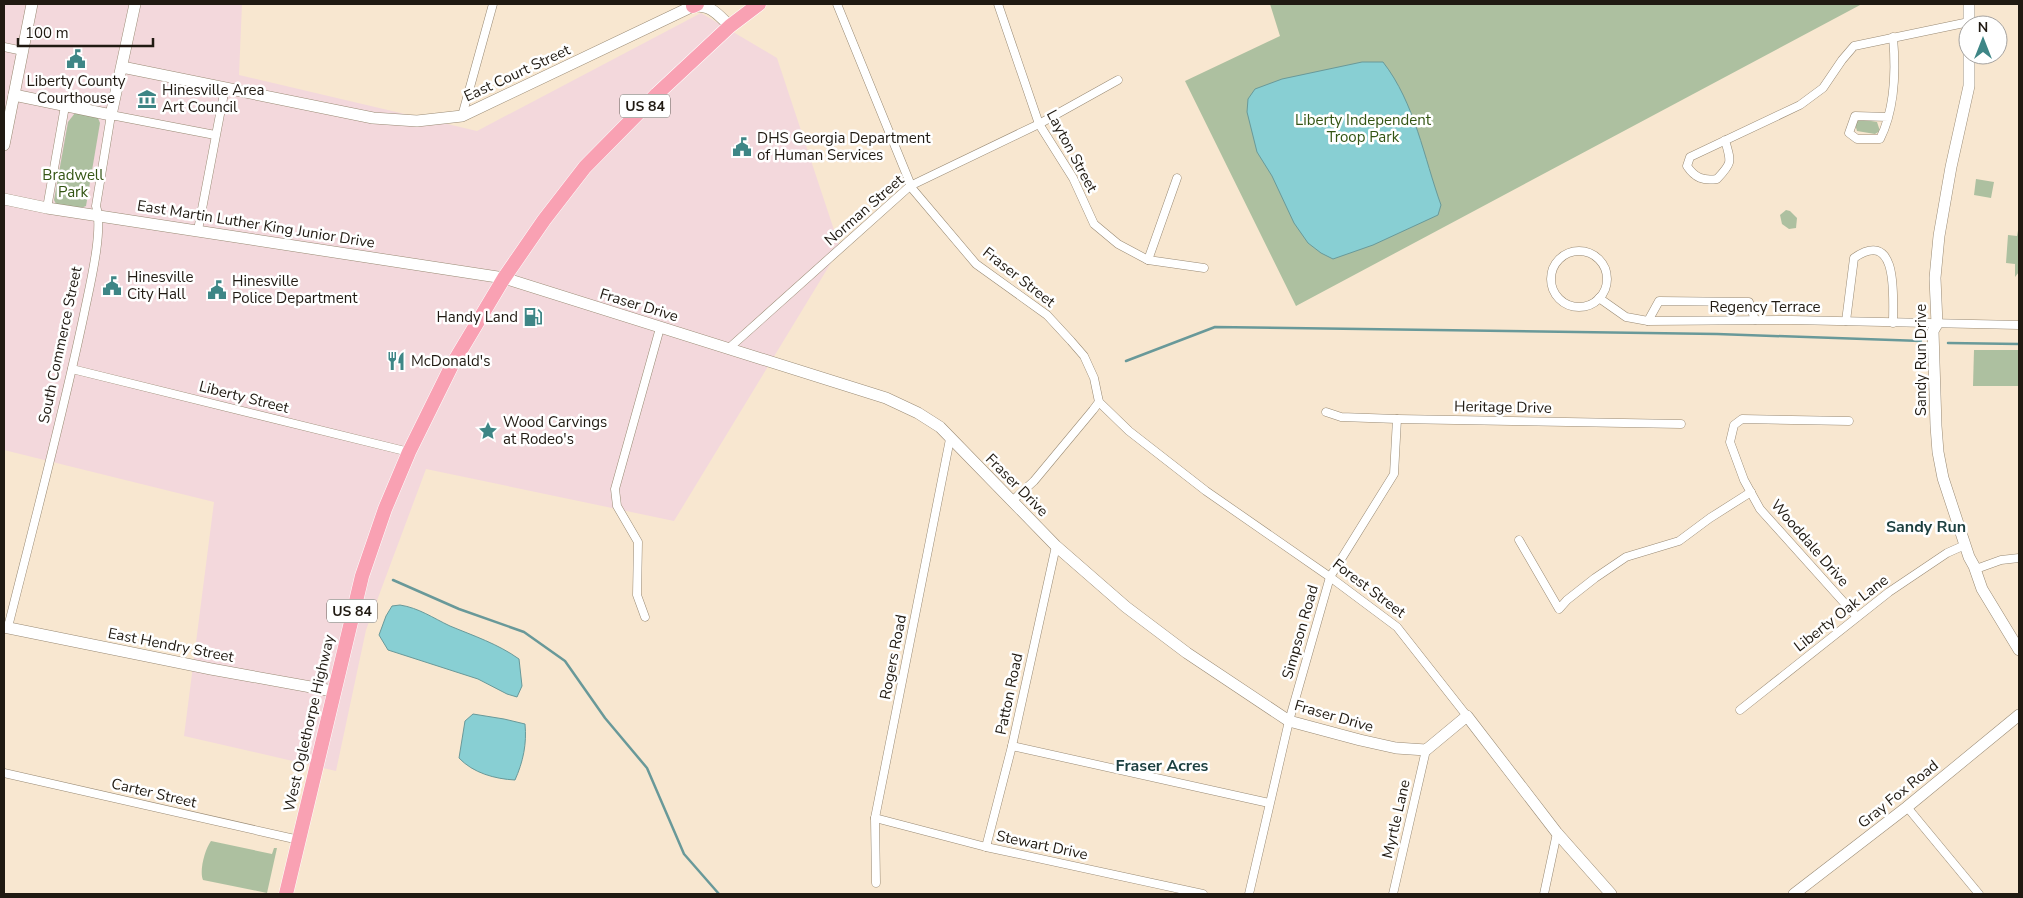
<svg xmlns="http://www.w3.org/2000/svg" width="2023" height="898" viewBox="0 0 2023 898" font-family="'Nunito Sans',sans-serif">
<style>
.commercial{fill:#f3d8dc}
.green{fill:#adc0a0}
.water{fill:#88cfd3;stroke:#699999}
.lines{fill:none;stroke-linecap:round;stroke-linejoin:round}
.stream{stroke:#699999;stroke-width:2.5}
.street-casing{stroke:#998a74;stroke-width:9}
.secondary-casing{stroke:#998a74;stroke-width:12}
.highway-casing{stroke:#fff;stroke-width:15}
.street{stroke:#fff;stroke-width:8}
.secondary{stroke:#fff;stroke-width:11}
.highway{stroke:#f9a1b3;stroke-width:14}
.labels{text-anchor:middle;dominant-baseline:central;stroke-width:5;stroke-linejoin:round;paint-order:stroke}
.shield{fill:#fff;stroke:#635f59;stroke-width:1}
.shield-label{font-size:14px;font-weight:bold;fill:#201a12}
.street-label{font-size:15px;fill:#201a12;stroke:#fff}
.poi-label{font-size:15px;fill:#201a12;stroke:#fff;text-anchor:start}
.park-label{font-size:15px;fill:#335412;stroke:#fff}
.neighbourhood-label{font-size:16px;font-weight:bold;fill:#1c3f3f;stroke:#fff}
</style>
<rect width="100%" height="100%" fill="#f8e7d0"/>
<polygon class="commercial" points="4,4 242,4 239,75 477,131 701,13 777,58 840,248 674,521 426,469 366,630 336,771 184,736 214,502 4,450"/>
<g class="green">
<polygon points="1270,4 1862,4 1296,306 1185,81 1280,36"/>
<polygon points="75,113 98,118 100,123 86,206 81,208 56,204 54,200 68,122"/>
<polygon points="1859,119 1877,122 1880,131 1875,134 1857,131 1855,124"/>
<polygon points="1976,179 1994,182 1991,198 1974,195"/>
<polygon points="1786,210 1790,211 1797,218 1796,228 1789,229 1782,224 1780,215"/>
<polygon points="2019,225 2019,272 2015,277 2015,264 2006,263 2008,235 2017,236"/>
<polygon points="1974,350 2019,350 2019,386 1973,386"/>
<path d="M211,841L272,854L274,848H277L267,893L203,880C199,871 205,849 211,841Z"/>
</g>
<g class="water">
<path d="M1362,62H1383C1415,103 1424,158 1441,205L1438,215L1373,245L1333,259L1321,253L1308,243L1294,223L1272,176L1257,152L1247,112L1248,99L1255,89L1282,79Z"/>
<path d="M400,605C419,608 433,618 450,626C474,636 498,644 519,659L522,686L517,697L507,694L478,679L388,650L379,635L386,616L392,606Z"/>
<path d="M473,714L504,719L525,724C527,744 523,762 515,780C495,779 473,773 459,758L465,721Z"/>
</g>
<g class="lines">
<g class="stream">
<polyline points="1948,343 2019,344"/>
<polyline points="1126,361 1215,327 1717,334 1921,341"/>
<polyline points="393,580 459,609 524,632 565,661 605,718 647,768 684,854 719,894"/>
</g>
<g class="street-casing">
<g id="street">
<polyline points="837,4 910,183 910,186 976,264 1047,315 1071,341 1084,356 1094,378 1099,402 1093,410 1034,481 1012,501"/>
<polyline points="998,4 1039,124 1073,178 1094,224 1118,244 1148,260 1204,268"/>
<polyline points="4,47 23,51"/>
<polyline points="462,116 493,4"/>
<path d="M1888,117L1855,116L1849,133L1857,139H1880C1895,109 1896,70 1893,37"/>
<path d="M1725,140C1731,162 1733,162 1717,179C1703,181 1695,178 1687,166L1690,157L1800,105L1823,88L1842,60L1854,46L1969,22"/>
<polyline points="47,208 65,106"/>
<polyline points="198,230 225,88"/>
<circle cx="1579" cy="279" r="28"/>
<polyline points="1148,260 1177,178"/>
<polyline points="1599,298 1626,317 1648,321 1792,320 2019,325"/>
<polyline points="1648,321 1659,301 1749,302 1755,320"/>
<path d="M1846,321L1854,258C1899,227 1893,298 1893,323"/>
<polyline points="728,349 910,186 1039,124 1118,80"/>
<polyline points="72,369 409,452"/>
<polyline points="1099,402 1129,431 1206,491 1330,577 1397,627 1467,716"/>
<polyline points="1326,412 1341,417 1397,419 1681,424"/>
<polyline points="1849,421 1742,419 1734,425 1730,442 1744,480 1760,509 1857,617"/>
<polyline points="1519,540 1559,609 1567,600 1595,578 1626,557 1679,541 1710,518 1751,492"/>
<polyline points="1976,569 2001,560 2019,558"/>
<polyline points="645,617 637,595 638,542 617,506 615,489 660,328"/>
<path d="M8,627C34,523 62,419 84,314C89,289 104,230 96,206L111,115L215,135"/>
<polyline points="1740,710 1889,592 1947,553 1965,545"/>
<polyline points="1012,746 1269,803"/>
<polyline points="4,773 299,840"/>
<polyline points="1907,807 1979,894"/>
<polyline points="875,818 986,847 1203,894"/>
<polyline points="986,847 1012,746 1056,546"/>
<polyline points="876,883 875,818 950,439"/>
<polyline points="1249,894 1289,721 1330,577 1394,474 1397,419"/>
<polyline points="1393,894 1426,750"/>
<polyline points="1544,894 1557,833"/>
</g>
</g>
<g class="secondary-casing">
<g id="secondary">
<polyline points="1969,4 1969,25"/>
<polyline points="1969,55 1969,86 1951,167 1939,236 1935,278 1937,324 1933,331 1936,426 1938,452 1943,478 1969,557 1974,566 1982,589 2019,650"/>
<path d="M122,67L373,118L417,121L462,116L693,6C712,5 717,14 730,26"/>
<polyline points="14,95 111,115 135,4"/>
<polyline points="4,145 32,4"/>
<polyline points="4,199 47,208 504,278 886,398 918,413 940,427 1056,546 1126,607 1187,653 1289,721 1360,740 1396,748 1426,750 1467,716 1557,833 1611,894"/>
<polyline points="4,627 211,669 333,691"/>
<polyline points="1794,894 1907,807 2019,715"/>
</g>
</g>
<g class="highway-casing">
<g id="highway">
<polyline points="693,6 697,4"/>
<polyline points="286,894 362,576 385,509 409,452 452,365 504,278 544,220 585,167 657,94 730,26 759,4"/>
</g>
</g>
<use href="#street" class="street"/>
<use href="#secondary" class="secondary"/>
<use href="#highway" class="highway"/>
</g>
<defs>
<g id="civic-bare" transform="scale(1.5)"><path d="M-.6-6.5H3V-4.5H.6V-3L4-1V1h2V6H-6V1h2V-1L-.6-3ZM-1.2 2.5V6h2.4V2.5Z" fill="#3e8686" stroke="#fff" stroke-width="2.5" paint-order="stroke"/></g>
<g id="museum-bare" transform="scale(1.5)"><path d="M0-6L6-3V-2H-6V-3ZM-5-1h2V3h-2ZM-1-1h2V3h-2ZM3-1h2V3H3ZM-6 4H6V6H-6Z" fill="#3e8686" stroke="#fff" stroke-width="2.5" paint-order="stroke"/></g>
<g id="fuel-bare" transform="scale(1.5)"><path d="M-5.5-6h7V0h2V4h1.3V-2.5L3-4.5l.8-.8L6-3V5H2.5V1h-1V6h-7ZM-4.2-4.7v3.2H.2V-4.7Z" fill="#3e8686" stroke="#fff" stroke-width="2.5" paint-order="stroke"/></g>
<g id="restaurant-bare" transform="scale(1.5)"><path d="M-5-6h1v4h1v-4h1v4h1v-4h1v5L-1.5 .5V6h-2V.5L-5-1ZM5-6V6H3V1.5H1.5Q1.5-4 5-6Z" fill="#3e8686" stroke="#fff" stroke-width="2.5" paint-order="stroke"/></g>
<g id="sight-bare" transform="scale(1.5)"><path d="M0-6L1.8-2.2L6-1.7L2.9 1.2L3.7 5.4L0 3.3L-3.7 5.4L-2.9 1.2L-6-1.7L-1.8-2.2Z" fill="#3e8686" stroke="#fff" stroke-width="2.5" paint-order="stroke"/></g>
</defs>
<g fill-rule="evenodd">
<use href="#civic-bare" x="76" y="59"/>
<use href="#museum-bare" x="147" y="99"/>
<use href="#civic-bare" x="742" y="147"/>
<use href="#civic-bare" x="112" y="286"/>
<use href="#civic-bare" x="217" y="290"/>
<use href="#fuel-bare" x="533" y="317"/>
<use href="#restaurant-bare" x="396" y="361"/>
<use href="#sight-bare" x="488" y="431"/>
</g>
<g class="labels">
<g class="shield">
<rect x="620" y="94.5" width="50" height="23" rx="4"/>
<rect x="327" y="599.5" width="50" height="23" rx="4"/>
</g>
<g class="shield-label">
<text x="645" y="106">US 84</text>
<text x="352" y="611">US 84</text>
</g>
<g class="street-label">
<text transform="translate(517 73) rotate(-25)">East Court Street</text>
<text transform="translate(1072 151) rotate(62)">Layton Street</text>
<text transform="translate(864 210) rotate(-41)">Norman Street</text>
<text transform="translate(256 224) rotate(9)">East Martin Luther King Junior Drive</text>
<text transform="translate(1019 277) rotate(38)">Fraser Street</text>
<text transform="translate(639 305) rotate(17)">Fraser Drive</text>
<text x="1765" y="307">Regency Terrace</text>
<text transform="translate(60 345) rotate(-78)">South Commerce Street</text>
<text transform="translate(1921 360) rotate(-90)">Sandy Run Drive</text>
<text transform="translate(244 397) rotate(14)">Liberty Street</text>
<text transform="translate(1503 407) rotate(1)">Heritage Drive</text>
<text transform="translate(1017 485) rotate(45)">Fraser Drive</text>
<text transform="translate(1810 543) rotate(49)">Wooddale Drive</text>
<text transform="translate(1369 588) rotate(37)">Forest Street</text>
<text transform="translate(1841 613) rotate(-38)">Liberty Oak Lane</text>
<text transform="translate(1300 632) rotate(-74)">Simpson Road</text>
<text transform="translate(171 645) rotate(11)">East Hendry Street</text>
<text transform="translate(893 657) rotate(-79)">Rogers Road</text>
<text transform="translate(1009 694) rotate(-78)">Patton Road</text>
<text transform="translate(1334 716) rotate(16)">Fraser Drive</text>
<text transform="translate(309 723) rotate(-77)">West Oglethorpe Highway</text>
<text transform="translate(154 793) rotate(13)">Carter Street</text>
<text transform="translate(1898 794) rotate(-39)">Gray Fox Road</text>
<text transform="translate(1396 819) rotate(-77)">Myrtle Lane</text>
<text transform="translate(1042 845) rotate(12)">Stewart Drive</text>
</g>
<g class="poi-label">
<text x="76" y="81" text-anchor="middle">Liberty County<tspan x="76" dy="17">Courthouse</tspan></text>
<text x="162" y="90">Hinesville Area<tspan x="162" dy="17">Art Council</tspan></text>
<text x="757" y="138">DHS Georgia Department<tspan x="757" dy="17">of Human Services</tspan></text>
<text x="127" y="277">Hinesville<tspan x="127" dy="17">City Hall</tspan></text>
<text x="232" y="281">Hinesville<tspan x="232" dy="17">Police Department</tspan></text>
<text x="518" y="317" text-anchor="end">Handy Land</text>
<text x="411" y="361">McDonald's</text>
<text x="503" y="422">Wood Carvings<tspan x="503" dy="17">at Rodeo's</tspan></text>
</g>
<g class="park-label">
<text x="1363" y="120">Liberty Independent<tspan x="1363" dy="17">Troop Park</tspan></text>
<text x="73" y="175">Bradwell<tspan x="73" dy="17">Park</tspan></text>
</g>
<g class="neighbourhood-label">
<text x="1926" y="527">Sandy Run</text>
<text x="1162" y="766">Fraser Acres</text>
</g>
</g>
<rect width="2023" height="898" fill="none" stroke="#201a12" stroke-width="10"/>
<g transform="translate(1983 40)"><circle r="24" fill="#ffffff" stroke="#a6a3a0"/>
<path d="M0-4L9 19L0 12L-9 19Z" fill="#3e8686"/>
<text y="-8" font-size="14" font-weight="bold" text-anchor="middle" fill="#201a12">N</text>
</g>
<path d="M18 38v8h135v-8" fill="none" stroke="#201a12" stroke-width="2.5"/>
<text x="25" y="38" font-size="15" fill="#201a12" stroke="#ffffff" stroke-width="4" paint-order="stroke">100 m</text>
</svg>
